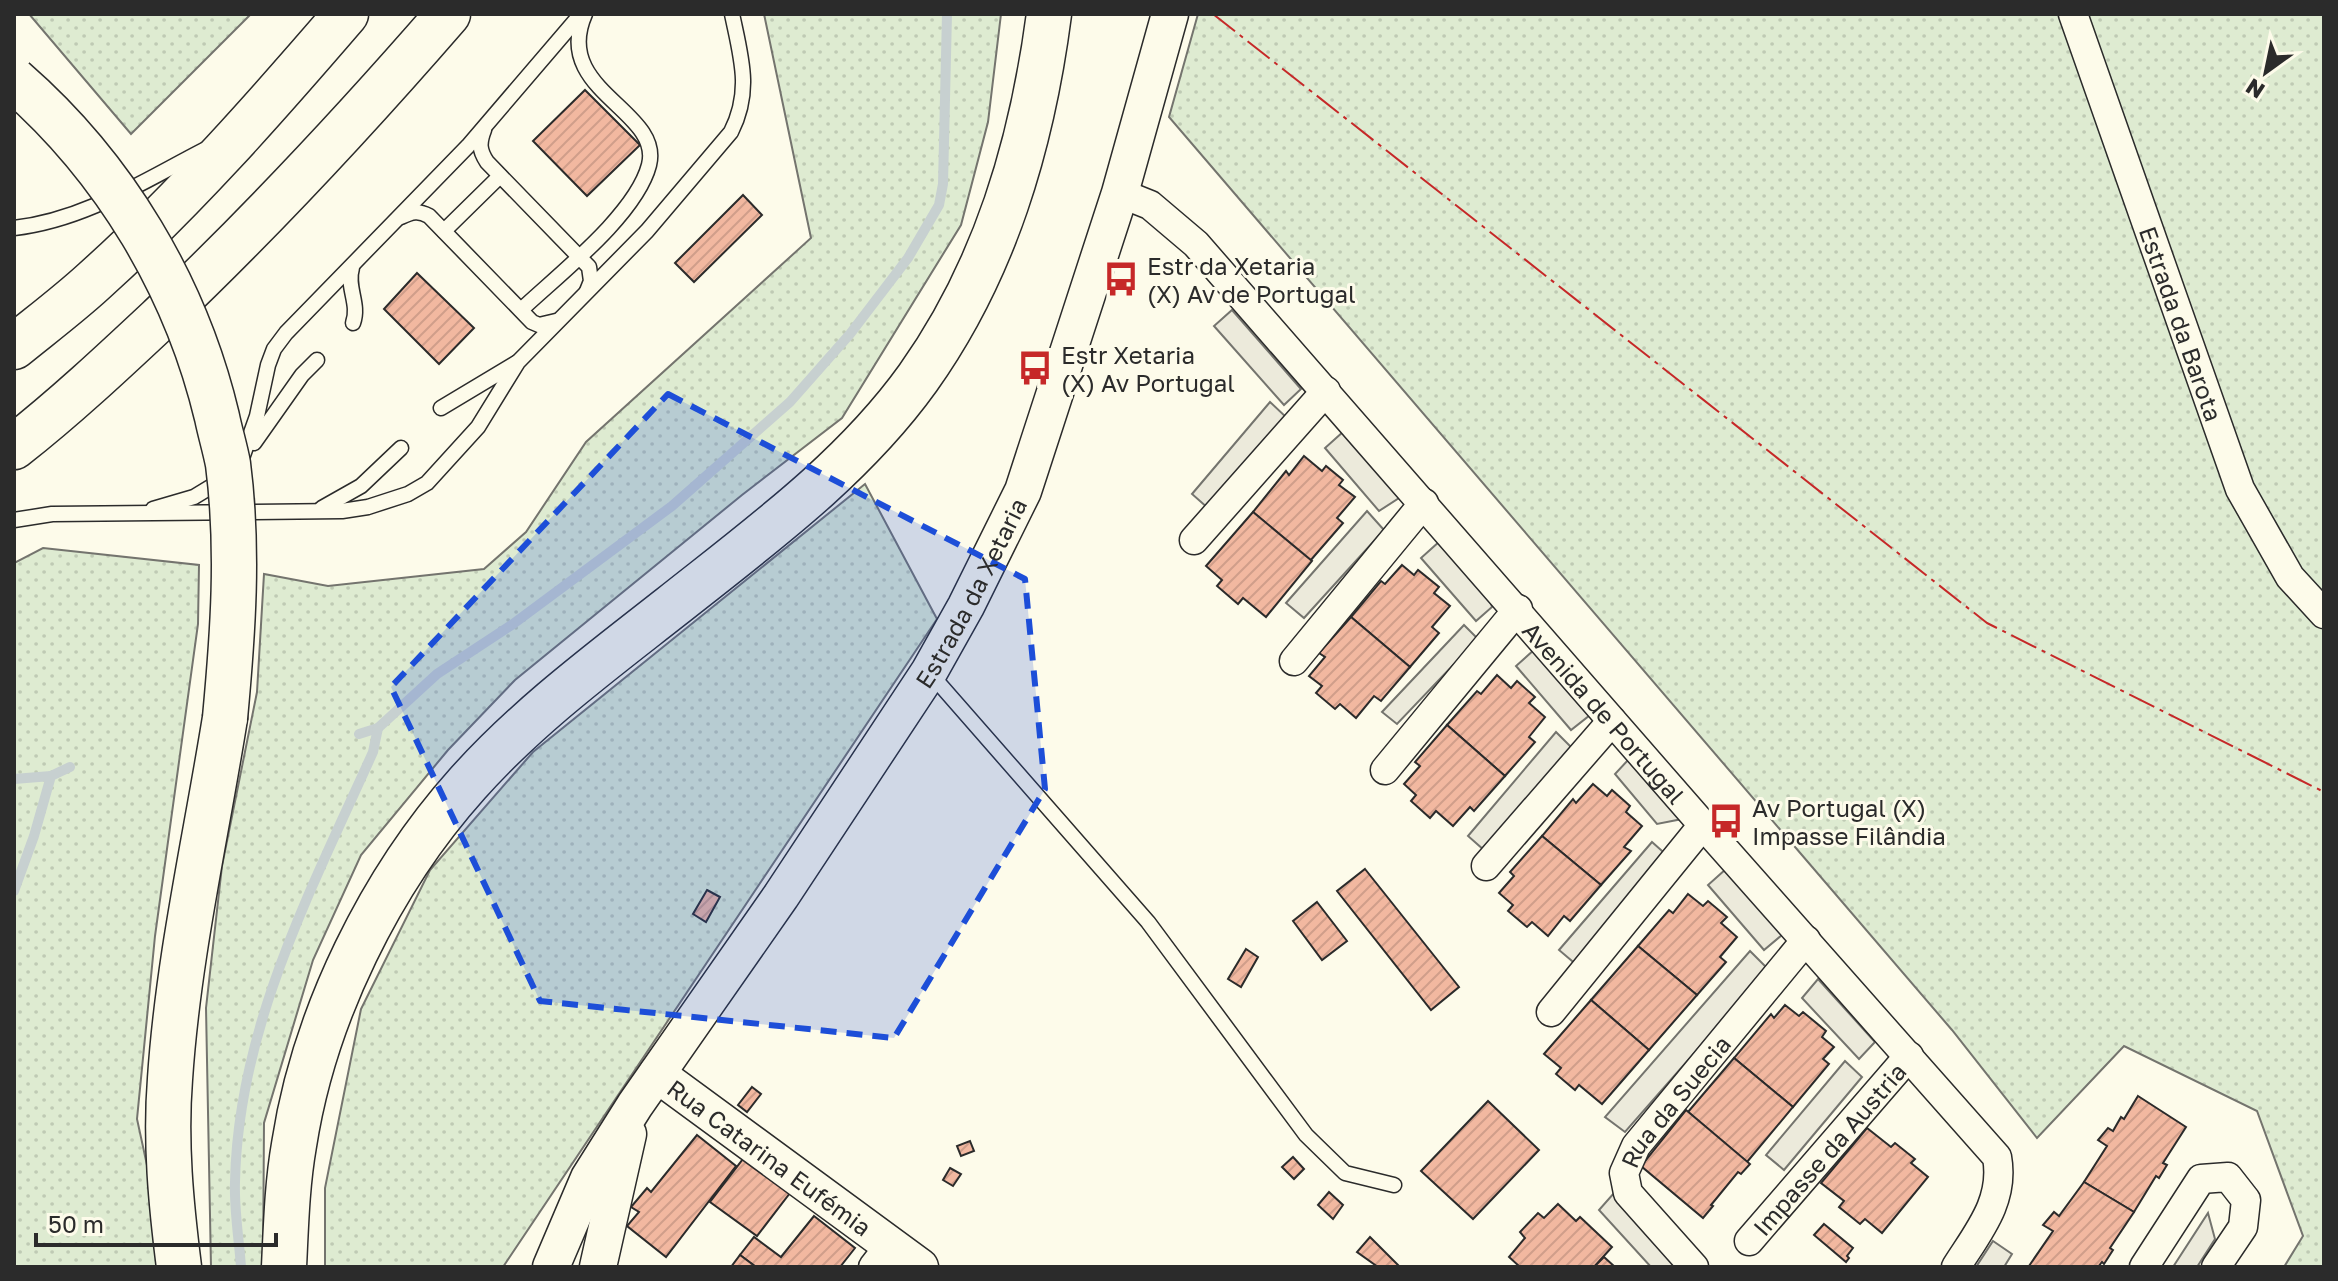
<svg xmlns="http://www.w3.org/2000/svg" width="2338" height="1281" viewBox="0 0 2338 1281" font-family="'Golos Text',sans-serif">
<style>
.grass{fill:url(#grass-dots);stroke:#74746e;stroke-width:2}
.parking{fill:#eceadb;stroke:#74746e;stroke-width:2}
.lines{fill:none;stroke-linecap:round;stroke-linejoin:round}
.stream{stroke:#c7d0d0;stroke-width:10}
.building{fill:url(#building-hatch);stroke:#2b2b2b;stroke-width:2}
.service-casing{stroke:#2b2b2b;stroke-width:17}
.minor-casing{stroke:#2b2b2b;stroke-width:31}
.tertiary-casing{stroke:#2b2b2b;stroke-width:39}
.motorway-casing{stroke:#2b2b2b;stroke-width:47}
.service{stroke:#fdfbea;stroke-width:14}
.minor{stroke:#fdfbea;stroke-width:28}
.tertiary{stroke:#fdfbea;stroke-width:36}
.motorway{stroke:#fdfbea;stroke-width:44}
.motorway-bridge-casing{stroke:#2b2b2b;stroke-width:47;stroke-linecap:butt}
.motorway-bridge{stroke:#fdfbea;stroke-width:44}
.power{stroke:#c62828;stroke-width:2;stroke-dasharray:28 6 4 6;stroke-linecap:butt}
.marked{fill:#1d4ed8;fill-opacity:0.2;stroke:#1d4ed8;stroke-width:6;stroke-dasharray:16 10;stroke-linejoin:round}
.labels{text-anchor:middle;dominant-baseline:central;stroke-width:6;stroke-linejoin:round;paint-order:stroke}
.poi-label{font-size:24px;fill:#2b2b2b;stroke:#fdfbea;text-anchor:start}
.street-label{font-size:24px;fill:#2b2b2b;stroke:#fdfbea}
</style>
<defs>
<pattern id="grass-dots" width="8" height="8" patternUnits="userSpaceOnUse" patternTransform="scale(2)"><rect width="8" height="8" fill="#deebd1"/><path d="M2 2h.1M6 6h.1" fill="none" stroke="#bfcab4" stroke-width="1.8" stroke-linecap="round"/></pattern>
<pattern id="building-hatch" width="6" height="6" patternUnits="userSpaceOnUse" patternTransform="scale(2)"><rect width="6" height="6" fill="#f2b8a0"/><path d="M-1 1l2-2M0 6l6-6M5 7l2-2" fill="none" stroke="#d09e8a"/></pattern>
</defs>
<rect width="100%" height="100%" fill="#fdfbea"/>
<g class="grass">
<polygon points="29,14 251,14 131,134"/>
<polygon points="764,14 1001,14 988,122 961,225 842,418 742,495 515,680 448,750 361,855 313,960 264,1123 263,1267 211,1267 206,1008 222,866 257,692 264,574 328,586 484,569 526,532 586,442 811,238"/>
<polygon points="1198,14 2324,14 2324,1267 2284,1267 2303,1236 2257,1111 2124,1046 2037,1138 1952,1030 1169,117"/>
<polygon points="865,484 937,619 503,1267 325,1267 325,1188 361,1009 430,870 533,752"/>
<polygon points="43,548 199,565 198,624 155,936 137,1119 169,1267 14,1267 14,563"/>
</g>
<g class="parking">
<polygon points="1232,310 1301,389 1284,405 1214,326"/>
<polygon points="1270,402 1287,418 1209,509 1192,494"/>
<polygon points="1344,431 1399,498 1379,511 1325,448"/>
<polygon points="1367,511 1384,530 1304,618 1286,603"/>
<polygon points="1440,541 1490,598 1492,607 1476,621 1421,558"/>
<polygon points="1464,625 1478,639 1397,724 1382,712"/>
<polygon points="1535,649 1590,715 1571,730 1516,666"/>
<polygon points="1556,732 1575,751 1484,850 1468,836"/>
<polygon points="1629,759 1682,819 1657,824 1615,774"/>
<polygon points="1652,842 1670,858 1578,966 1559,950"/>
<polygon points="1726,869 1782,935 1764,950 1708,885"/>
<polygon points="1750,951 1768,969 1625,1132 1605,1117"/>
<polygon points="1818,979 1875,1042 1859,1059 1802,998"/>
<polygon points="1845,1061 1862,1077 1784,1170 1766,1155"/>
<polygon points="1614,1193 1674,1264 1669,1267 1651,1267 1599,1210"/>
<polygon points="2208,1213 2215,1239 2197,1267 2173,1267"/>
<polygon points="1993,1241 2012,1254 2004,1267 1976,1267"/>
</g>
<g class="lines">
<g class="stream">
<polyline points="359,734 378,728 437,674 513,624 672,506 790,402 850,334 908,258 939,205 943,184 947,14"/>
<polyline points="14,779 51,776"/>
<polyline points="14,891 34,836 51,776 70,767"/>
<path d="M241,1267C239,1239 234,1210 235,1182C238,1028 311,890 373,752L378,728"/>
</g>
</g>
<g class="building">
<polygon points="585,90 640,145 587,196 533,141"/>
<polygon points="743,195 762,215 694,282 675,263"/>
<polygon points="417,273 474,328 439,364 384,309"/>
<polygon points="1304,456 1322,471 1326,466 1343,480 1339,485 1355,497 1337,518 1343,523 1310,561 1253,512 1286,471 1289,475"/>
<polygon points="1253,512 1312,561 1266,617 1243,598 1238,604 1217,586 1222,580 1206,566"/>
<polygon points="1402,565 1414,575 1418,570 1439,587 1434,593 1450,606 1432,627 1439,633 1410,667 1351,617 1381,581 1385,584"/>
<polygon points="1351,617 1410,667 1381,701 1374,696 1356,718 1340,704 1335,709 1316,693 1322,686 1309,676 1325,657 1319,653"/>
<polygon points="1497,675 1511,688 1517,681 1535,697 1529,703 1545,717 1529,737 1535,742 1505,776 1447,725 1477,691 1481,694"/>
<polygon points="1447,725 1505,776 1474,811 1470,807 1453,826 1436,811 1430,818 1411,801 1416,795 1404,784 1420,766 1415,762"/>
<polygon points="1593,784 1607,796 1612,790 1630,806 1626,812 1642,826 1624,847 1631,851 1601,885 1542,836 1573,799 1576,803"/>
<polygon points="1542,836 1601,885 1570,921 1564,916 1548,936 1532,922 1527,927 1508,911 1513,905 1499,893 1514,876 1510,872"/>
<polygon points="1365,869 1459,987 1431,1010 1337,891"/>
<polygon points="707,890 720,897 706,922 693,914"/>
<polygon points="1688,894 1703,906 1708,901 1727,917 1721,923 1737,937 1720,957 1726,962 1697,995 1638,946 1669,910 1673,913"/>
<polygon points="1317,902 1347,941 1322,960 1293,921"/>
<polygon points="1638,946 1697,995 1649,1050 1591,1000"/>
<polygon points="1246,949 1258,957 1241,987 1228,979"/>
<polygon points="1591,1000 1649,1050 1602,1104 1579,1085 1575,1090 1556,1074 1561,1068 1544,1054"/>
<polygon points="1785,1005 1799,1016 1803,1012 1826,1031 1822,1037 1834,1047 1823,1059 1829,1064 1793,1107 1734,1058 1771,1014 1774,1018"/>
<polygon points="1734,1058 1793,1107 1747,1162 1688,1112"/>
<polygon points="752,1087 761,1094 747,1112 738,1105"/>
<polygon points="2138,1096 2186,1127 2163,1163 2167,1165 2159,1178 2156,1176 2134,1212 2084,1182 2107,1146 2098,1140 2108,1128 2113,1131 2121,1117 2124,1119"/>
<polygon points="1488,1101 1539,1150 1473,1219 1421,1171"/>
<polygon points="1686,1110 1750,1164 1741,1174 1738,1172 1711,1205 1713,1206 1703,1218 1641,1166"/>
<polygon points="1867,1128 1891,1147 1895,1143 1915,1159 1911,1163 1928,1177 1882,1233 1865,1219 1860,1224 1839,1207 1844,1201 1821,1183"/>
<polygon points="697,1135 736,1166 666,1257 627,1226 639,1212 631,1207 647,1188 651,1192"/>
<polygon points="970,1141 974,1151 961,1156 957,1146"/>
<polygon points="1293,1157 1304,1169 1294,1179 1282,1167"/>
<polygon points="743,1159 790,1193 757,1236 710,1202"/>
<polygon points="950,1168 961,1174 953,1186 943,1180"/>
<polygon points="2084,1182 2134,1212 2110,1248 2113,1250 2104,1264 2102,1262 2098,1267 2029,1266 2053,1231 2043,1225 2054,1212 2059,1216"/>
<polygon points="1329,1192 1343,1205 1333,1219 1318,1205"/>
<polygon points="1558,1204 1576,1221 1580,1217 1612,1247 1594,1267 1520,1267 1509,1257 1525,1238 1520,1232 1538,1213 1544,1218"/>
<polygon points="814,1216 855,1248 840,1267 756,1267 740,1255 754,1237 781,1257"/>
<polygon points="1824,1224 1853,1248 1847,1256 1849,1258 1846,1262 1814,1235"/>
<polygon points="1370,1237 1400,1267 1378,1267 1357,1252"/>
<polygon points="740,1255 756,1267 731,1267"/>
<polygon points="1604,1257 1615,1267 1594,1267"/>
</g>
<g class="lines">
<g class="service-casing">
<g id="service">
<path d="M484,130C479,143 479,150 487,162L589,267L591,281L587,291"/>
<path d="M401,217C412,212 418,210 429,216L532,322L539,325L556,321"/>
<path d="M14,228C84,220 142,182 204,150"/>
<polyline points="444,231 500,176"/>
<path d="M352,268C346,287 360,304 353,323"/>
<path d="M521,310C558,275 636,215 649,165C663,110 551,91 585,14"/>
<polyline points="441,408 516,363"/>
<polyline points="254,443 302,375 317,360"/>
<polyline points="241,461 257,416 268,365 274,349 286,333 468,146 581,14"/>
<polyline points="322,508 361,486 401,448"/>
<polyline points="153,509 194,497 222,480"/>
<path d="M14,520L52,514L342,511L368,507L408,494L427,483L478,427L518,362L647,231L731,132C752,91 741,57 732,14"/>
<polyline points="929,672 1148,922 1306,1135 1345,1173 1394,1185"/>
</g>
</g>
<g class="minor-casing">
<g id="minor">
<path id="s1" d="M2073,14L2240,489L2290,577L2324,614"/>
<path id="s2" d="M1120,193L1150,205L1196,244L1703,825L1997,1157C2005,1201 1978,1232 1956,1267"/>
<polyline points="1194,540 1326,391"/>
<polyline points="1294,661 1424,503"/>
<polyline points="1385,770 1518,609"/>
<polyline points="1486,866 1612,721"/>
<polyline points="1551,1012 1703,825"/>
<path id="s3" d="M1749,1241L1909,1056"/>
<polyline points="873,1267 890,1245"/>
<path id="s4" d="M1694,1267L1628,1193L1624,1173L1636,1146L1806,940"/>
<polyline points="2144,1267 2201,1179 2228,1177 2246,1200 2243,1227 2216,1267"/>
</g>
</g>
<g class="tertiary-casing">
<g id="tertiary">
<path id="s5" d="M657,1074L920,1267"/>
<path id="s6" d="M551,1267L589,1178L635,1105L781,896L929,672L966,606L1023,491L1120,193L1170,14"/>
<polyline points="598,1267 628,1134"/>
</g>
</g>
<g class="motorway-casing">
<g id="motorway">
<path d="M14,347C41,325 69,304 94,281C185,199 266,107 346,14"/>
<path d="M14,447C65,407 113,362 160,318C261,222 356,120 448,14"/>
<path d="M179,1267C171,1204 165,1142 170,1079C178,958 206,837 225,718"/>
<path d="M284,1267C286,1226 287,1185 294,1145C314,1015 381,880 468,783C528,716 601,662 671,607C758,538 852,470 918,378C995,270 1032,144 1049,14"/>
</g>
</g>
<use href="#service" class="service"/>
<use href="#minor" class="minor"/>
<use href="#tertiary" class="tertiary"/>
<use href="#motorway" class="motorway"/>
<g class="motorway-bridge-casing">
<path id="motorway-bridge" d="M14,80C115,168 186,287 217,417C220,432 225,448 228,464C239,549 233,633 225,718"/>
</g>
<use href="#motorway-bridge" class="motorway-bridge"/>
<polyline class="power" points="1213,14 1987,623 2324,792"/>
</g>
<path class="marked" d="M668,394L1025,579L1045,789L894,1038L540,1001L391,687Z"/>
<defs>
<g id="bus-bare" transform="scale(2.76)"><path d="M-5-6H5V4H4V6H2V4H-2V6H-4V4H-5ZM-3.5-4V0h7V-4ZM-3.5 1.2v1.5H-2V1.2ZM2 1.2v1.5H3.5V1.2Z" fill="#c62828" stroke="#fdfbea" stroke-width="2.5" paint-order="stroke"/></g>
</defs>
<g fill-rule="evenodd">
<use href="#bus-bare" x="1121" y="279"/>
<use href="#bus-bare" x="1035" y="368"/>
<use href="#bus-bare" x="1726" y="821"/>
</g>
<g class="labels">
<g class="poi-label">
<text x="1147" y="265">Estr da Xetaria<tspan x="1147" dy="28">(X) Av de Portugal</tspan></text>
<text x="1061" y="354">Estr Xetaria<tspan x="1061" dy="28">(X) Av Portugal</tspan></text>
<text x="1752" y="807">Av Portugal (X)<tspan x="1752" dy="28">Impasse Filândia</tspan></text>
</g>
<g class="street-label">
<text stroke="none"><textPath href="#s1" startOffset="328">Estrada da Barota</textPath></text>
<text stroke="none"><textPath href="#s6" startOffset="796">Estrada da Xetaria</textPath></text>
<text stroke="none"><textPath href="#s2" startOffset="714">Avenida de Portugal</textPath></text>
<text stroke="none"><textPath href="#s4" startOffset="208">Rua da Suecia</textPath></text>
<text stroke="none"><textPath href="#s3" startOffset="122">Impasse da Austria</textPath></text>
<text stroke="none"><textPath href="#s5" startOffset="140">Rua Catarina Eufémia</textPath></text>
</g>
</g>
<rect width="2338" height="1281" fill="none" stroke="#2b2b2b" stroke-width="32"/>
<g transform="translate(2266 72) rotate(213)" stroke="#fdfbea" stroke-width="6" paint-order="stroke">
<path d="M0-6L14 30L0 20L-14 30Z" fill="#2b2b2b"/>
<text y="-12" font-size="22" font-weight="bold" text-anchor="middle" fill="#2b2b2b">N</text>
</g>
<path d="M36 1233v12h240v-12" fill="none" stroke="#2b2b2b" stroke-width="4"/>
<text x="48" y="1233" font-size="24" fill="#2b2b2b" stroke="#fdfbea" stroke-width="6" paint-order="stroke">50 m</text>
</svg>
